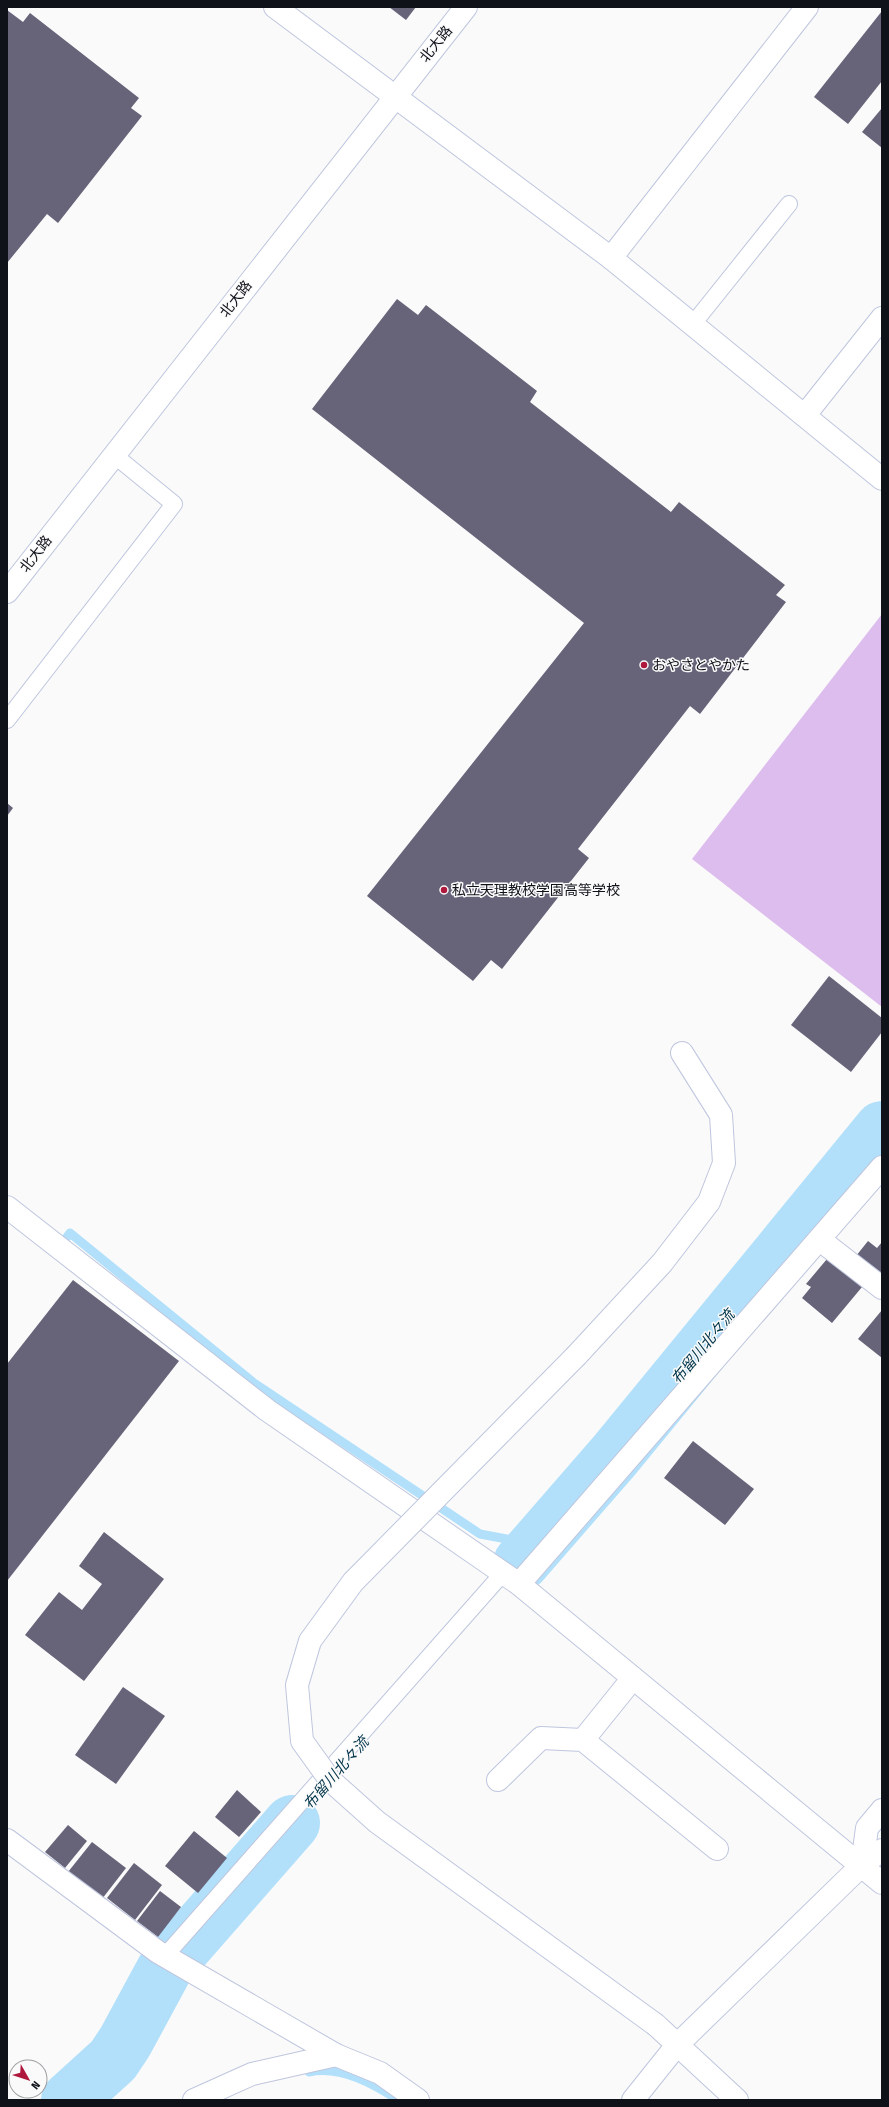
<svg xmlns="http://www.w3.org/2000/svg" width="889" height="2107" viewBox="0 0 889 2107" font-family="'Fira Sans Condensed','Noto Sans JP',sans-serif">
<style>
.green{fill:#ddbded}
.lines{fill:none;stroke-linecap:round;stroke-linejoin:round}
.stream{stroke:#b2e0fa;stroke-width:9}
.river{stroke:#b2e0fa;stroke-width:56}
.building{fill:#676379}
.service-casing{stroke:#bfc6de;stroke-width:18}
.minor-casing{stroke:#bfc6de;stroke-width:24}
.tertiary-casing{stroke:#bfc6de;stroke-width:24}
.service{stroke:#fff;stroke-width:16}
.minor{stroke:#fff;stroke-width:22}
.tertiary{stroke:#fff;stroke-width:22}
.tertiary-bridge-casing{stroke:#bfc6de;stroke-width:24;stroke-linecap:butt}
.tertiary-bridge{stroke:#fff;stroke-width:22}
.poi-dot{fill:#ad183c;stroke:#fafafa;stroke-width:1.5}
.labels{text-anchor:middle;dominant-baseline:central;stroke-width:3;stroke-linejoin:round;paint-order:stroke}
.street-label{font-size:14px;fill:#10121a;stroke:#fafafa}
.poi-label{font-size:14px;fill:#10121a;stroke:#fafafa;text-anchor:start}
.water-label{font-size:15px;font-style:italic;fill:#01344a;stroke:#fafafa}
</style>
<rect width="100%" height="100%" fill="#fafafa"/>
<polygon class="green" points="882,614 882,1007 692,859"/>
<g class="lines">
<g class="stream">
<polyline points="67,1237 70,1233 254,1383 480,1534 517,1541 549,1530"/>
<path d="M309,2072C340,2065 373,2083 398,2100"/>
</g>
<g class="river">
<polyline points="521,1563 615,1455 882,1129"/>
<polyline points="180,1951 292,1823"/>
<polyline points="69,2100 113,2060 125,2042 164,1970"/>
</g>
</g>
<g class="building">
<polygon points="389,7 416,7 406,20"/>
<polygon points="7,10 23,22 30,13 139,98 131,108 142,116 58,223 47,214 7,263"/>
<polygon points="882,11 882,81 848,124 814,97"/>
<polygon points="882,108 882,148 862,132"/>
<polygon points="397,299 418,315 426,305 537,391 530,402 671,512 679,502 785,585 776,595 786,602 700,714 690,706 578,849 589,858 502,969 491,960 473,981 367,896 584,623 312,409"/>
<polygon points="7,803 13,808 7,816"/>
<polygon points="829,976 882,1018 882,1032 851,1072 791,1025"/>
<polygon points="868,1241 877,1248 882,1242 882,1276 856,1256"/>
<polygon points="827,1259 862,1287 832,1323 802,1298 811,1287 806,1284"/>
<polygon points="73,1280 179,1361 7,1581 7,1364"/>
<polygon points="882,1310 882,1358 858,1339"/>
<polygon points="693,1441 754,1489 725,1525 664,1478"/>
<polygon points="104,1532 164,1579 84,1681 25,1635 59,1592 82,1610 102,1584 79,1566"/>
<polygon points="123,1687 165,1716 116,1784 75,1755"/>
<polygon points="237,1790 261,1812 239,1837 215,1817"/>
<polygon points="68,1825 87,1841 65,1868 45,1852"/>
<polygon points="194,1831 227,1858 198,1893 165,1866"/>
<polygon points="92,1842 126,1868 102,1899 68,1872"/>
<polygon points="134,1863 162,1885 135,1920 107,1898"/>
<polygon points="160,1891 181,1907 158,1937 137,1921"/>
</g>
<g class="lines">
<g class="service-casing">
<g id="service">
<polyline points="693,324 789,204"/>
<polyline points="7,720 174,504 114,455"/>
<polyline points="165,1956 503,1573"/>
</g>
</g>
<g class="minor-casing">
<g id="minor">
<polyline points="611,258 807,7"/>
<polyline points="805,415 882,318"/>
<polyline points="7,1207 267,1410 519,1584 882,1883"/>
<polyline points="820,1240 882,1288"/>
<polyline points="519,1584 882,1167"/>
<polyline points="583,1740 633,1678"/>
<polyline points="498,1780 541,1738 583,1740 717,1849"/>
<polyline points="7,1840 158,1952 336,2055 380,2073 418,2100"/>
<polyline points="862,1865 867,1828 882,1810"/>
<polyline points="194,2100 252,2074 336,2055"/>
<polyline points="633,2100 677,2045"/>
</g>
</g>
<g class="tertiary-casing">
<g id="tertiary">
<polyline points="275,7 611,258 882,479"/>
<polyline points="7,592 466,7"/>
<polyline points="577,1355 662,1263 709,1202 724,1163 721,1115 682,1053"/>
<polyline points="656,2025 737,2100"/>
<polyline points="677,2045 862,1865 882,1850"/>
</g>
</g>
<use href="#service" class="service"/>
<use href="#minor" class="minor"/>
<use href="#tertiary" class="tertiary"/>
<g class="tertiary-bridge-casing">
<polyline id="tertiary-bridge" points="577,1355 353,1582 310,1641 297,1685 302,1741 330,1780 377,1822 656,2025"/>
</g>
<use href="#tertiary-bridge" class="tertiary-bridge"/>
</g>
<g class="poi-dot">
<circle cx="644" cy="665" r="4"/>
<circle cx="444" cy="890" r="4"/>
</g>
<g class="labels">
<g class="street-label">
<text transform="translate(436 44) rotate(-51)">北大路</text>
<text transform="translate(236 299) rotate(-52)">北大路</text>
<text transform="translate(36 554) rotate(-52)">北大路</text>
</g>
<g class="poi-label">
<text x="652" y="665">おやさとやかた</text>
<text x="452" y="890">私立天理教校学園高等学校</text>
</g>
<g class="water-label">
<text transform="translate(703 1347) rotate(-51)">布留川北々流</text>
<text transform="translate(336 1773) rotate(-49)">布留川北々流</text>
</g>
</g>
<rect width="889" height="2107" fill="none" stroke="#10121a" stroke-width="16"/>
<g transform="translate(28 2079) rotate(129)"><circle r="19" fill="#fafafa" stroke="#9c9da0"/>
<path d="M0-3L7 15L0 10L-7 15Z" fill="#ad183c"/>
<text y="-6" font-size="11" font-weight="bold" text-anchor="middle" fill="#10121a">N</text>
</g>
</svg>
